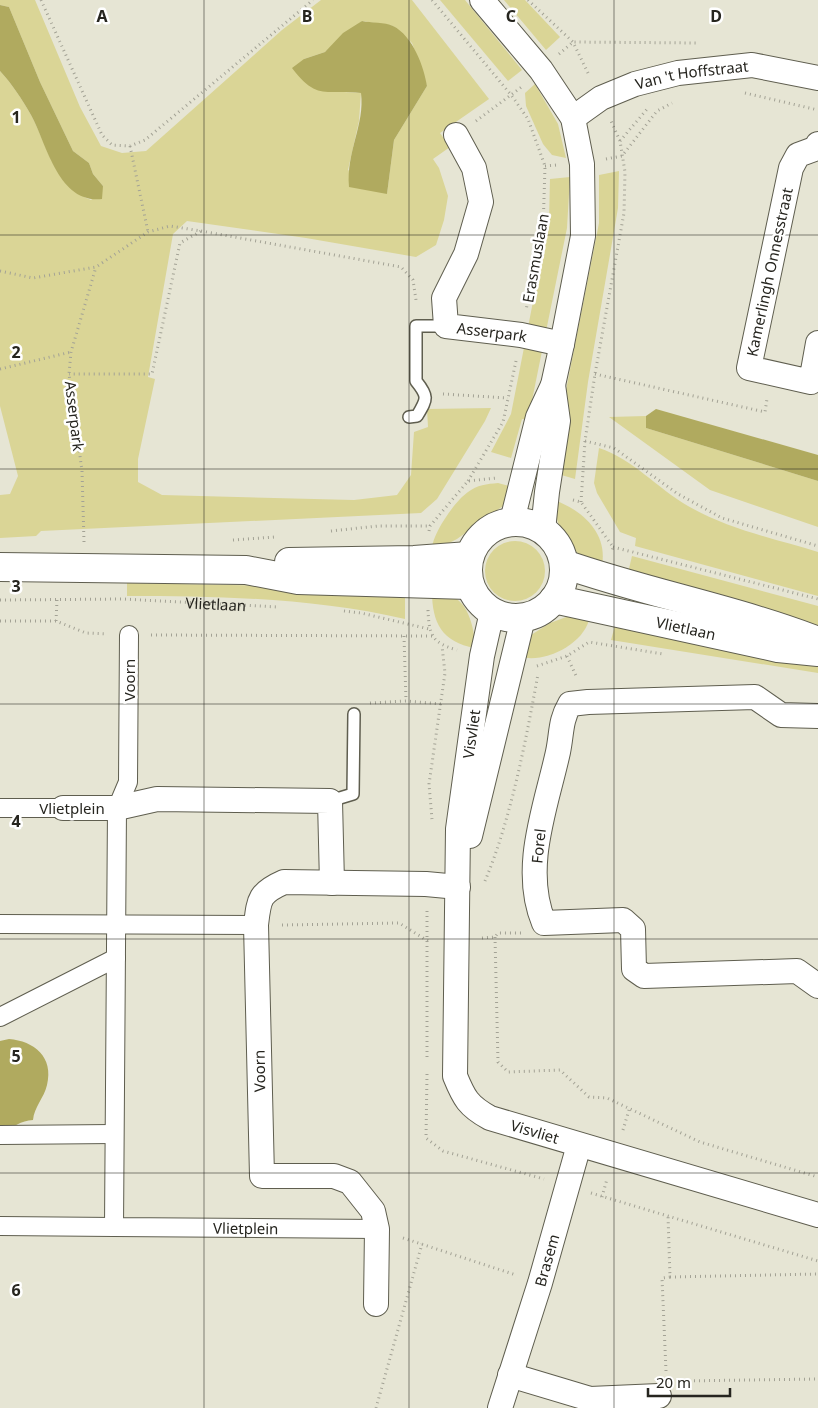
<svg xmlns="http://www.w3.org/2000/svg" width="818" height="1408" viewBox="0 0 818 1408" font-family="'Noto Sans',sans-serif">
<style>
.green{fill:#dad596;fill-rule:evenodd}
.water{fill:#b0aa5f}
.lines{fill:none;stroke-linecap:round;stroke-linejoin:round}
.service-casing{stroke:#5f5e4f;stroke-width:14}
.pedestrian-casing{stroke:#5f5e4f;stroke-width:20}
.minor-casing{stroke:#5f5e4f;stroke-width:26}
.tertiary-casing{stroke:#5f5e4f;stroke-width:30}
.path{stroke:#a3a295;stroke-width:3;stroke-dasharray:1 4;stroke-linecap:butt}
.service{stroke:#fff;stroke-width:11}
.pedestrian{stroke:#fff;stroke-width:18}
.minor{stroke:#fff;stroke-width:24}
.tertiary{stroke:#fff;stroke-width:28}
.grid{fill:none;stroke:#26251f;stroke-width:1;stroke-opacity:0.55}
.labels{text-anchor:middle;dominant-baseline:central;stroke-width:5;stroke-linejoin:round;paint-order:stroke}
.street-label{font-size:15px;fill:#26251f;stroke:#fff}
.grid-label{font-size:16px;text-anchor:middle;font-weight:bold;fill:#26251f;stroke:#fff;stroke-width:5;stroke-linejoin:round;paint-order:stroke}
</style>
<rect width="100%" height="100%" fill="#e6e5d4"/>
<g class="green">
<path d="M0,0H35L80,107L101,146L122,153L146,151L282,30L321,0H412L489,99L440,133L450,147L433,159L439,168L448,196L444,220L436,245L416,257L306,238L187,221L173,234L148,377L155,379L138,459V482L162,495L354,500L397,495L411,475L414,432L428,427L427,409L491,408L485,421L437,499L421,513L41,531L36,536L0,538V495L10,494L18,476L0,406V71C12,84 22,99 31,115C49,148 53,185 91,200L103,186L93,174L89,163L73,151L40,82L9,7L0,5ZM362,21L393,26L412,43L427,86L394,140L387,194L348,170L359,121L361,93L344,92L304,59L325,52Z"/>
<polygon points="440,0 465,0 522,70 508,81"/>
<polygon points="504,0 525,0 560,37 546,50"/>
<polygon points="535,84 558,124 566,158 552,155 543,144 526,106 525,93"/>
<polygon points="619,171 618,208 588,382 575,479 558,474 566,390 599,223 599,175"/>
<polygon points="570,177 567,228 528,420 522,419 511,458 491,452 511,414 549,220 550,179"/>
<polygon points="646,416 646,428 818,481 818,527 710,490 609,417"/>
<path d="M599,448C633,459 657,488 688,506C728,529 775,539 818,552V596L635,546L636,538L620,532L597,493L594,483Z"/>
<path d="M498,483L513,487L508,499L503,506L457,539L445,545L432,548C433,533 455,501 468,492C477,485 487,484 498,483Z"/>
<path d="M554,500C584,511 610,535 601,570C574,555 555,532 554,500Z"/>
<circle cx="515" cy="571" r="30"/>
<polygon points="632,556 818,606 818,631 627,577"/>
<path d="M127,583L285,586L405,591V619C314,598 220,596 127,596Z"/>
<path d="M432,591C439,593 449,595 455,598C470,607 475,632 475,648C442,642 432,623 432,591Z"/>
<path d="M569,616L589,620C582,645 545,663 521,657L531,635L550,623Z"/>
<polygon points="616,622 818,662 818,673 611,640"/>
</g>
<g class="water">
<path d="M0,5L9,7L40,82L73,151L89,163L93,174L103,186L102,199C58,204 47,144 31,115C22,99 12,84 0,71Z"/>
<path d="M362,21C371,23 385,22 393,26C413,36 424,67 427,86L394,140L387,194L349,187C346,151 365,125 361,93C325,89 317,101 292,68L304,59L325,52L343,33Z"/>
<polygon points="656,409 818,455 818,481 646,428 646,416"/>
<path d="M9,1039C34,1041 54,1057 47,1085C44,1098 34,1107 33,1120C20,1120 13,1130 0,1129V1041Z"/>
</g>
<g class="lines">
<g class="service-casing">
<g id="service">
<path d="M409,417L417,416C427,399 429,397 416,381V326H446"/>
<polyline points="330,801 353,794 354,714"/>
</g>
</g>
<g class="pedestrian-casing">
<g id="pedestrian">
<path id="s2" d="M129,635L128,782L117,808L114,1227L377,1229"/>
<polyline points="0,808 63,808"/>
<polyline points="0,924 256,925"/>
<polyline points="0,1017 116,958"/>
<polyline points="0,1135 114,1134"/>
<polyline points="0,1226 114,1227"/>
</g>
</g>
<g class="minor-casing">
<g id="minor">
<polyline points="482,0 541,70 573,118 582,164 583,236 562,344 553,385 538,417 512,521"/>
<path id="s3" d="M573,118L601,98L635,84L678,73L752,65L818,78"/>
<path id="s4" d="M456,135L474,168L481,202L466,254L444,298L446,326L521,335L562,344"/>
<polyline points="818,144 817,148 798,155 791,168 749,368 811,382 818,343"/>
<polyline points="543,530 547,492 558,421 553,385"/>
<path id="s5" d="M492,612L482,656L458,829L455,1076C464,1098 468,1106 490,1118L818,1215"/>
<path d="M818,716L781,715L755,697L588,702L570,704C560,721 562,733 558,752C546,807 521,868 544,923L623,920L633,929L634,969L644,976L797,971L818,986"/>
<polyline points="63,808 117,808 157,799 330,801 332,883"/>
<polyline points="470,836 523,618"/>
<path d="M376,1304L377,1229L373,1211L350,1182L334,1176H262L256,925C259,899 259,893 284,882L426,884L458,887"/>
<polyline points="510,1375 590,1399 659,1396"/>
<path id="s6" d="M500,1408L540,1283L579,1145"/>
</g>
</g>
<g class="tertiary-casing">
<g id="tertiary">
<circle cx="516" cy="570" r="48"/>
<polyline points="289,562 414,560 469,556"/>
<path d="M564,564C647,593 735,609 818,641"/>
<polyline points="0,567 246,570 298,580 469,585"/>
<path id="s7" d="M554,599L778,648L818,652"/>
</g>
</g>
<g class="path">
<polyline points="41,0 102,135 112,145 130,146 145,140 313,0"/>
<polyline points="432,0 512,96 528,119 545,166 543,231 526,310"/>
<polyline points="528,0 573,42 589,75"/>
<polyline points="559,54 573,42 698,43"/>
<polyline points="745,93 818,110"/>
<polyline points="476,121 523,86"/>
<polyline points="620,141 648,108"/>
<polyline points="130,146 148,232"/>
<polyline points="606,159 622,156 657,111 672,103"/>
<polyline points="545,166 557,165"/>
<polyline points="201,231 401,267 413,280 416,300"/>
<polyline points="0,271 33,278 96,267 148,232 170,226 201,231 180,243 152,374 69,374"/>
<polyline points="0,369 71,352"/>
<polyline points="595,374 765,412 767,399"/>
<polyline points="443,394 508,398"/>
<polyline points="585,441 614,448 678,494 722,518 818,546"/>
<polyline points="468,481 503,422 516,361"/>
<polyline points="573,500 581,502 613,547 612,551"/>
<polyline points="581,502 585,441 595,374 624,213 625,172 620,141 611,121"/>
<polyline points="331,531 378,526 430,526"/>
<polyline points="429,531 430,526 468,481 497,478"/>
<polyline points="233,540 275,537"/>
<polyline points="84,542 82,471 69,374 71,352 96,267"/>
<polyline points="613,547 818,599"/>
<path id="s1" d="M0,600L123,599L278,607"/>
<path d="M428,610C429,635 432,643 457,650"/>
<polyline points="344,611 361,613 429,629"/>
<polyline points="0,621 56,621 86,633 107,634"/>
<polyline points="56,621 57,600"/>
<polyline points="151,635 432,636"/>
<polyline points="404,636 406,701"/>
<polyline points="567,656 577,678"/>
<polyline points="537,666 567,656 589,642 663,654"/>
<polyline points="370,703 406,701 442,704"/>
<polyline points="432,819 429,784 445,673 442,646"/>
<path d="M485,881C511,819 526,740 538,674"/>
<polyline points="282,925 399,923 428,941"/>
<polyline points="495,937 498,1062 508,1072 560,1070 589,1097 607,1098 700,1142 818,1177"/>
<polyline points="482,938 495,937 498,933 521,933"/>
<polyline points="427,1057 427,909"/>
<polyline points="427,1074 426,1138 443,1151 544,1179"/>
<polyline points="623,1130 629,1110"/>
<polyline points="591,1193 818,1261"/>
<polyline points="602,1197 607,1179"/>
<polyline points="403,1238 516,1275"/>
<polyline points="670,1277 818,1274"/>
<polyline points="666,1371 662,1278 670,1277 668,1216"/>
<polyline points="679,1381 818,1379"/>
<polyline points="376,1408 422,1244"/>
</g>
<use href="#service" class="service"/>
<use href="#pedestrian" class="pedestrian"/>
<use href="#minor" class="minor"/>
<use href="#tertiary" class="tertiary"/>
</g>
<path class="grid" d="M204,0V1408M409,0V1408M614,0V1408M0,235H818M0,469H818M0,704H818M0,939H818M0,1173H818"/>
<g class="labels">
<g class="street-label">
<text stroke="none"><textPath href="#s3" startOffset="129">Van 't Hoffstraat</textPath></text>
<text transform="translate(535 258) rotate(-80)">Erasmuslaan</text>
<text transform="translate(769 272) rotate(-78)">Kamerlingh Onnesstraat</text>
<text stroke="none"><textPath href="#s4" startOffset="250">Asserpark</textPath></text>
<text transform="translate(75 416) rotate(83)">Asserpark</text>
<text stroke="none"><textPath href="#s1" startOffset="216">Vlietlaan</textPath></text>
<text stroke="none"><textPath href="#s7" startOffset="135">Vlietlaan</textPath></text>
<text transform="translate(129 680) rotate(-90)">Voorn</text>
<text transform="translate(471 734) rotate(-82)">Visvliet</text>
<text x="72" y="808">Vlietplein</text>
<text transform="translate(538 846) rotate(-84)">Forel</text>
<text transform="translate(259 1071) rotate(-91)">Voorn</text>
<text stroke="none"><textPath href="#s5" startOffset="570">Visvliet</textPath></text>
<text stroke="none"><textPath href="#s2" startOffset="726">Vlietplein</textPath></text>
<text stroke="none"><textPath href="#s6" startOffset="155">Brasem</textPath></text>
</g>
</g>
<g class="grid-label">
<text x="102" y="22">A</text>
<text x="307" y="22">B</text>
<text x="511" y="22">C</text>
<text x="716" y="22">D</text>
<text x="16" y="123">1</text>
<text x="16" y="358">2</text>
<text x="16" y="592">3</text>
<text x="16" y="827">4</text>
<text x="16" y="1062">5</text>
<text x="16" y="1296">6</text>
</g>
<path d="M648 1388v8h82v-8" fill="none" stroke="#26251f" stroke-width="2.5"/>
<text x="656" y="1388" font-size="15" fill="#26251f" stroke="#ffffff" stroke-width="4" paint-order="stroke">20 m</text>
</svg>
